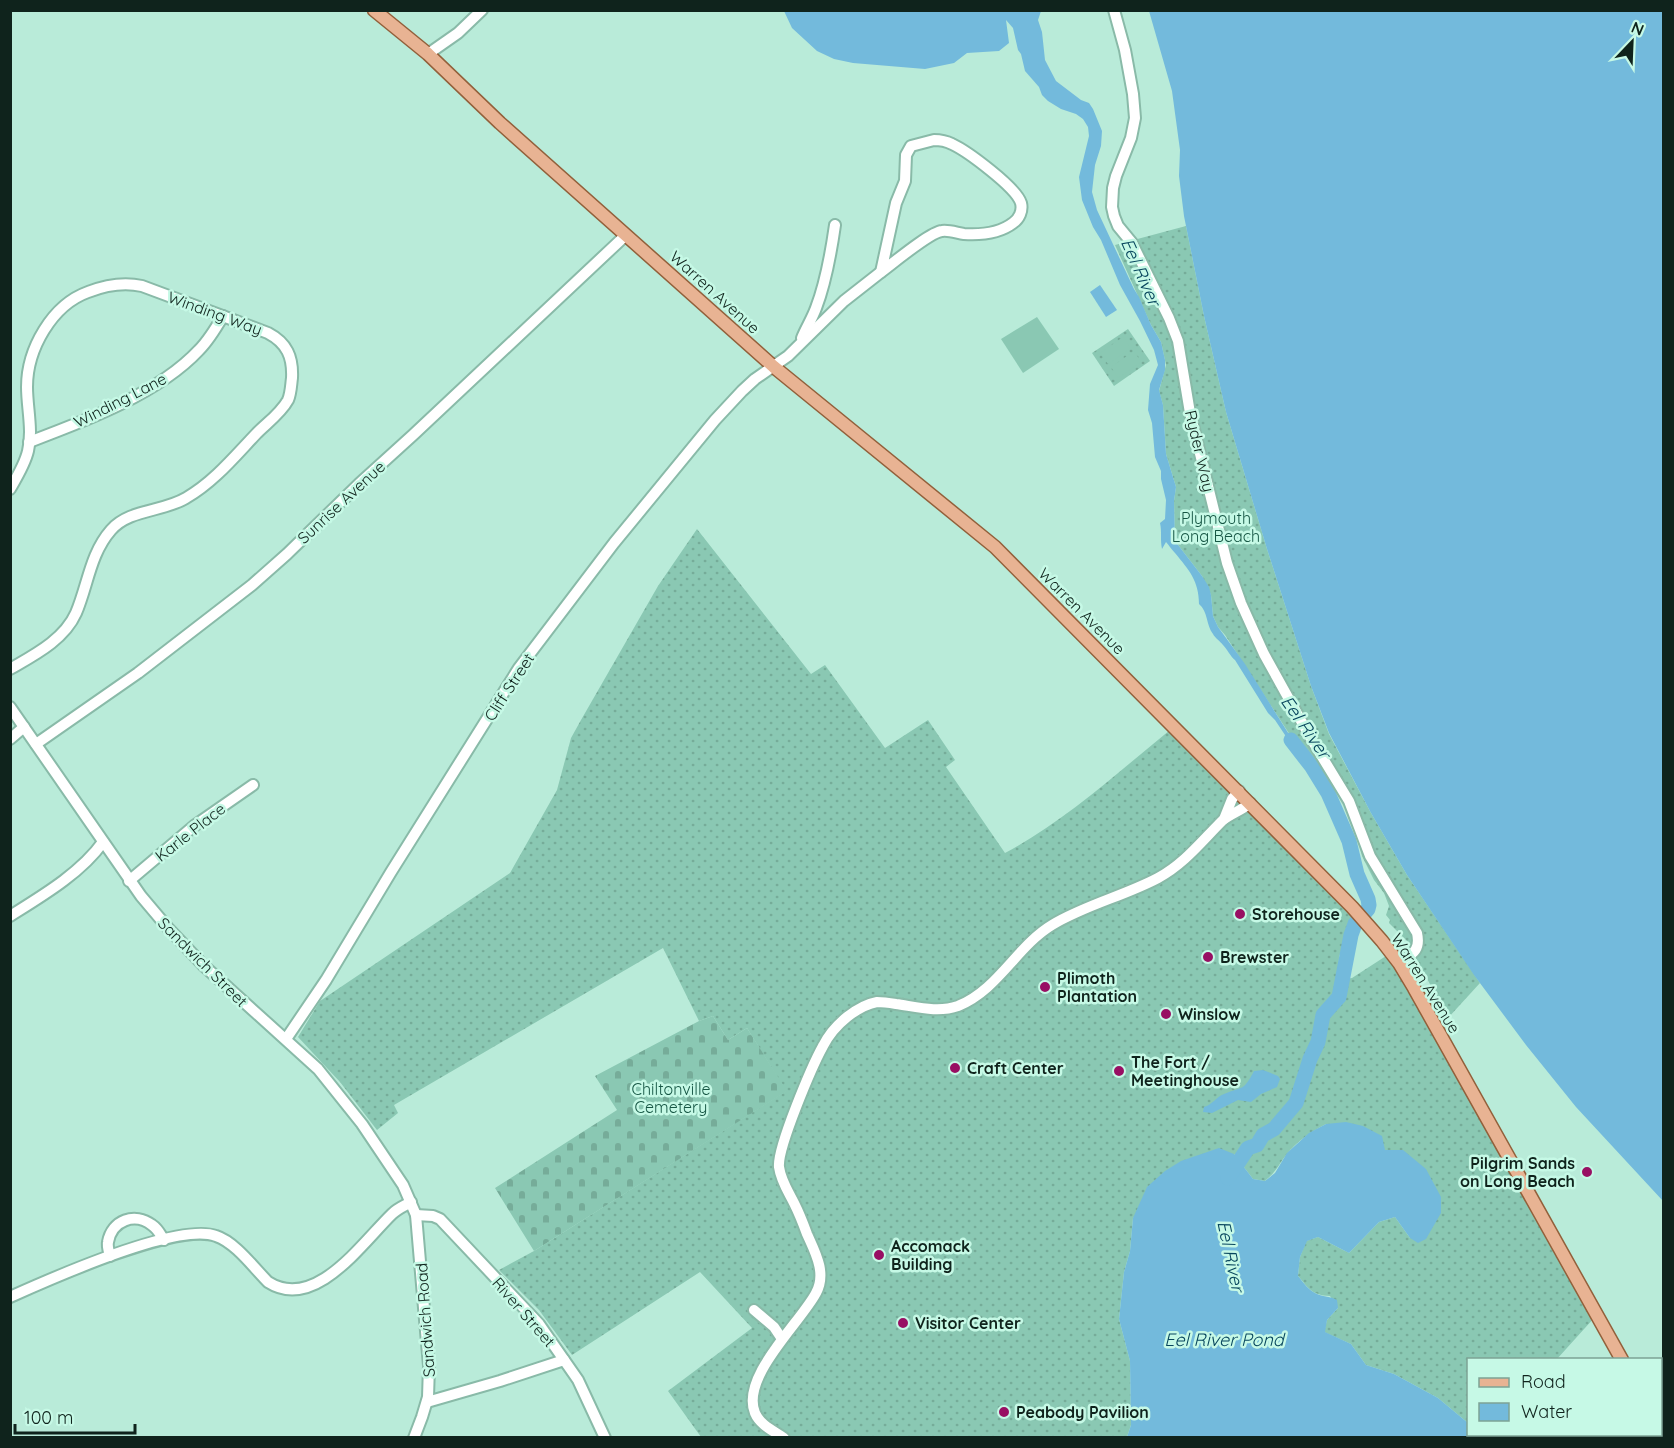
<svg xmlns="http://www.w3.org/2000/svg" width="1674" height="1448" viewBox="0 0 1674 1448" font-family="Quicksand,sans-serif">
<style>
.grass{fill:url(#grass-dots)}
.cemetery{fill:url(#cemetery-stones)}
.garden{fill:#8ac8b3}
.water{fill:#73badc}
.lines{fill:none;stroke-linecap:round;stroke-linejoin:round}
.river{stroke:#73badc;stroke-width:15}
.minor-casing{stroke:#89baa8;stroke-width:14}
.major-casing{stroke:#92603b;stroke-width:15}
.minor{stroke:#fff;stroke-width:10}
.major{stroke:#e8b393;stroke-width:12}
.poi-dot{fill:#980f63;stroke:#c6f9e6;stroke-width:2}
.labels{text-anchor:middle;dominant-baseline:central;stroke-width:5;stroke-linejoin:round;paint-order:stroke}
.street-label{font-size:16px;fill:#0f231c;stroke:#c6f9e6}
.park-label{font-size:16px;fill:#165644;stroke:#c6f9e6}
.poi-label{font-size:16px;font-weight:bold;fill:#0f231c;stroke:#c6f9e6;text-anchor:start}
.water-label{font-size:18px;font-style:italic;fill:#07455d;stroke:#c6f9e6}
</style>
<defs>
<pattern id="grass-dots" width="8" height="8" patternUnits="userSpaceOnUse" patternTransform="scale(1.5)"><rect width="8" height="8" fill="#8ac8b3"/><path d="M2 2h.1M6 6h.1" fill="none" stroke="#76ac99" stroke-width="1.8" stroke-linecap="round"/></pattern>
<pattern id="cemetery-stones" width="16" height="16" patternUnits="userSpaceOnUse" patternTransform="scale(1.5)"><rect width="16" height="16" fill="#8ac8b3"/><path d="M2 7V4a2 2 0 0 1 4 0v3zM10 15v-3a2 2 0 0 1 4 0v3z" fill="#76ac99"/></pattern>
</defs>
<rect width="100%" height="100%" fill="#b9ebd9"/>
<g class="grass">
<polygon points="1186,226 1204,316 1226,412 1267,549 1311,686 1329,734 1371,813 1407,875 1480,983 1448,1018 1407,941 1389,923 1390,920 1386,915 1389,906 1384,893 1374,880 1362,856 1358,840 1339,790 1330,777 1305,754 1290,735 1225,635 1218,627 1213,616 1211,595 1202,576 1175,541 1174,501 1176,487 1166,454 1163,405 1159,391 1166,365 1161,342 1151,325 1115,245"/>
<polygon points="1128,329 1150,361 1114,386 1092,353"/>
<path d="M697,529L811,674L825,665L885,748L928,720L955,760L946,767L1005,853C1065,821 1117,773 1170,730L1353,916L1339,957L1338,980L1352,978L1386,956L1396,970L1594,1318L1557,1359L1468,1360V1423L1438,1398L1394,1374L1366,1365L1351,1344L1324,1332L1327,1320L1338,1308L1330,1296C1312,1295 1309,1289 1298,1276L1300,1257L1306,1241L1318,1237L1349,1253L1379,1222L1395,1217L1410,1238L1385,1150L1326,1124C1311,1132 1297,1141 1287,1154C1278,1165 1277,1171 1265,1181L1253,1179L1234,1154L1133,1218L1130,1251L1124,1272L1119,1319L1130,1361L1131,1425L1127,1437H701L668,1391L752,1328L700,1272L572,1355L539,1310L499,1270L534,1251L786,1091L747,1028L728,1040L713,1016L699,1021L663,948L394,1105L398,1113L377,1130L340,1082L298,1037L320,1001L510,873L557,790L571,738L581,720L658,586Z"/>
</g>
<polygon class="cemetery" points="713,1016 728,1040 747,1028 787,1091 534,1251 495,1188 617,1110 595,1076 699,1021"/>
<g class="garden">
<polygon points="1037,317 1059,349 1023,373 1001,339"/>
<polygon points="1123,337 1131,348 1108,364 1100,353"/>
<polygon points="1134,351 1141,362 1118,378 1111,367"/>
</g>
<g class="water">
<path d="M784,11H1041L1038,20L1042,32L1045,60L1056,81L1081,100L1089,103L1093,109L1102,131L1101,146L1095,165L1092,192L1097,210L1134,289L1139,297L1151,325L1161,342L1165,360V370L1159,390L1163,405L1166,454L1176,487L1174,501L1175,541L1202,576L1209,587L1211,595L1213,616L1218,627L1245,664L1302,755L1287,738L1275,720L1268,713L1235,660C1230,656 1228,650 1223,645C1220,641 1215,638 1213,634C1206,625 1208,611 1199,604C1199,581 1189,570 1175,553C1171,549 1169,545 1166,542L1162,549C1160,540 1162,532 1160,523L1165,519L1166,500L1161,479V471L1155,457L1152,423L1148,410L1150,384L1158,365L1154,350L1140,321L1120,285L1101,240L1093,227L1082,200L1079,177L1089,136L1088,127L1083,119L1076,114L1061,109L1048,101L1042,95L1039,87L1025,71L1021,54L1018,50L1013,28L1006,20L1009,43L999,51L967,53L954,63L925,69L853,63L834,59L817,51L792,28Z"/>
<polygon points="1149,11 1663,11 1663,1201 1576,1107 1526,1045 1474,975 1407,875 1371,813 1329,733 1311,686 1267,549 1226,412 1204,316 1184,216 1179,176 1180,150 1172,91"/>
<polygon points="1100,285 1117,310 1106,317 1090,292"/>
<path d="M1263,1070L1278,1076L1280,1079L1277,1087L1261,1094L1251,1102L1238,1100L1212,1113L1203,1112L1204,1107C1212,1105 1216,1097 1224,1094C1243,1086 1243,1092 1254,1071Z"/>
<path d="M1346,1122L1363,1126L1382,1136L1385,1150H1403L1426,1169L1441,1197V1213L1426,1239L1418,1243L1410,1238L1395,1217L1379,1222L1349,1253L1318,1237L1307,1241L1300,1257L1298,1276C1303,1282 1309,1291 1317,1294C1324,1297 1330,1296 1337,1300L1338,1308L1327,1320L1325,1332L1351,1344L1366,1365L1394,1374L1438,1398L1468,1423V1434L1483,1435L1487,1437H1127L1131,1425L1130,1361L1119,1319L1124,1272L1130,1251L1133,1218L1147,1187L1165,1171L1181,1161L1219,1148L1234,1154L1253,1179L1265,1181L1275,1173L1287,1153L1309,1133L1326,1124Z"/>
</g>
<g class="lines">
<polyline class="river" points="1228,1178 1248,1148 1257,1145 1263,1135 1274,1129 1296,1103 1310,1059 1318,1042 1323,1015 1339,997 1351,935 1355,924 1368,909 1369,905 1368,899 1357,874 1349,841 1328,793 1312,767 1291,740"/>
<g class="minor-casing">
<g id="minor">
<path d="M1114,10L1125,50L1133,94L1135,118L1131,138L1116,176L1113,188L1112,207L1114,216L1118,226L1132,243L1169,318L1178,341L1190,413L1227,563L1241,603L1264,654L1310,737L1349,801L1370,856L1417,933C1421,951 1412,954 1399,963"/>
<polyline points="428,54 458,33 482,10"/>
<path d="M934,140C940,140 946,141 952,144C967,151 1016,187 1021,203C1023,211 1019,219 1013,223C1000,233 980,235 964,234C957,233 949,230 942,231C930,232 892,264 881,272L896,203L905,181L906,155L911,146Z"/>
<path d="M802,338C806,328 812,319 816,308C826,282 831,253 835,225"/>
<path d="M29,442C85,421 158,394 199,350C209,340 216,328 223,316"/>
<path d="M10,489C17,477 25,464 28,451C33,430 27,408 27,387C27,349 52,305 88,292C106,285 124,282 142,286L268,333C287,343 293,357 292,378C291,385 291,393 288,400C281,413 267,423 257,433C235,456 214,482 186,498C163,512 129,509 111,530C90,554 88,585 76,613C64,640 34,655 10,669"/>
<polyline points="10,707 141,896 168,928 203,965 318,1069 362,1124 403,1185 416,1215 429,1366 428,1397 422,1417 414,1438"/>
<polyline points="10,739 24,727"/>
<polyline points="36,744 138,673 252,585 287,554 359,484 413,435 626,235"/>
<polyline points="1224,819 1232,799 1239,791"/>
<polyline points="129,881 194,826 253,785"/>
<path d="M10,916C42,896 81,873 103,842"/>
<polyline points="286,1039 326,980 391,872 519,668 614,543 715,420 742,391 755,379 788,356 844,301 881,272"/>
<polyline points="416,1215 433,1216 440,1219 539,1324 578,1380 605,1438"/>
<path d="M110,1256C109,1252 107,1246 108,1242C112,1220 135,1212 152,1225C158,1229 160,1234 164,1240"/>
<path d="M10,1297C50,1279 178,1222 216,1236C235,1242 254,1268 268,1282C315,1312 362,1243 392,1214C398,1208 404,1206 411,1202"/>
<polyline points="754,1310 774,1327 782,1339"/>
<polyline points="427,1402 500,1381 564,1360"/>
<path d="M784,1438C774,1431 760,1425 755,1413C740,1377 801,1322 816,1293C827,1273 815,1252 807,1234C803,1223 799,1213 794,1203C788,1191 781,1181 779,1167C777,1148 812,1066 823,1046C829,1034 837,1025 847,1017C856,1010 866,1004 877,1002C883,1002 890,1003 896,1004C917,1007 938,1013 958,1006C998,990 1017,946 1052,925C1085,905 1124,896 1158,878C1184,864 1201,842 1222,821C1230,814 1241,811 1250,803"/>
<polyline points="1628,1438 1630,1434"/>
</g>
</g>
<g class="major-casing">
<g id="major">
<polyline points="374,10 428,54 500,123 774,367 995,547 1352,907 1382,941 1399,963 1414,988 1622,1360"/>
<polyline points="1660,1422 1664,1426"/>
</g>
</g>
<use href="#minor" class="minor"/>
<use href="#major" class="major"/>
</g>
<g class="poi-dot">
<circle cx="1240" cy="914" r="6"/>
<circle cx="1208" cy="957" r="6"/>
<circle cx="1045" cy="987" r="6"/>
<circle cx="1166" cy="1014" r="6"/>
<circle cx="955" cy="1068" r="6"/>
<circle cx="1119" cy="1071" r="6"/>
<circle cx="1587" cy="1172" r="6"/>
<circle cx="879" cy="1255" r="6"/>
<circle cx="903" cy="1323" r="6"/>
<circle cx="1004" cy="1412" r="6"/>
</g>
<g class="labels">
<g class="street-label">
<text transform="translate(715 292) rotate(42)">Warren Avenue</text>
<text transform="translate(215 313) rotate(20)">Winding Way</text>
<text transform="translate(120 400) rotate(-27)">Winding Lane</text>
<text transform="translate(1200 451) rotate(77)">Ryder Way</text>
<text transform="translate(341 502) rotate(-43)">Sunrise Avenue</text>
<text transform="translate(1082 611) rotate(45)">Warren Avenue</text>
<text transform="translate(509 687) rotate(-57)">Cliff Street</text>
<text transform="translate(190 832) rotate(-38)">Karle Place</text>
<text transform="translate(203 962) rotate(45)">Sandwich Street</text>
<text transform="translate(1426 983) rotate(58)">Warren Avenue</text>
<text transform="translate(524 1312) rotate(49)">River Street</text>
<text transform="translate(425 1320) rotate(-94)">Sandwich Road</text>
</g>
<g class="park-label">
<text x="1216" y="518">Plymouth<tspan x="1216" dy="18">Long Beach</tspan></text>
<text x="671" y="1089">Chiltonville<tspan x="671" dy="18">Cemetery</tspan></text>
</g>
<g class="poi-label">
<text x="1252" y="914">Storehouse</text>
<text x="1220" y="957">Brewster</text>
<text x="1057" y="978">Plimoth<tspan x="1057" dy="18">Plantation</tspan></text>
<text x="1178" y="1014">Winslow</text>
<text x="1131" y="1062">The Fort /<tspan x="1131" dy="18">Meetinghouse</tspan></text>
<text x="967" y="1068">Craft Center</text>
<text x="1575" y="1163" text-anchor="end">Pilgrim Sands<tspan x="1575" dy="18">on Long Beach</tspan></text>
<text x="891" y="1246">Accomack<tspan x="891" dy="18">Building</tspan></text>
<text x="915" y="1323">Visitor Center</text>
<text x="1016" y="1412">Peabody Pavilion</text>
</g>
<g class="water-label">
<text transform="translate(1141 272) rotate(66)">Eel River</text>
<text transform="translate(1306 727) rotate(55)">Eel River</text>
<text transform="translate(1231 1256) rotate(78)">Eel River</text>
<text x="1224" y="1339">Eel River Pond</text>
</g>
</g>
<rect width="1674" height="1448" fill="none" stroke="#0f231c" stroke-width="24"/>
<rect x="1467" y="1358" width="195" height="78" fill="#c6f9e6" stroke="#7da395" stroke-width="1.5"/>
<rect x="1479" y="1378" width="30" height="9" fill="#e8b393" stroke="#7da395" stroke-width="1.5"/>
<text x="1521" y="1388" font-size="18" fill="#0f231c">Road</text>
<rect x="1479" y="1403" width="30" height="18" fill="#73badc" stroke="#7da395" stroke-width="1.5"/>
<text x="1521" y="1418" font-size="18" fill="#0f231c">Water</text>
<g transform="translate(1632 42) rotate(23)" stroke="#c6f9e6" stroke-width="4.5" paint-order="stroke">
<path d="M0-4.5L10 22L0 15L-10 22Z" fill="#0f231c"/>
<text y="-9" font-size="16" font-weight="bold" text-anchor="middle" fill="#0f231c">N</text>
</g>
<path d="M15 1424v9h120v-9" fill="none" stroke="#0f231c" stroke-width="3"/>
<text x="24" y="1424" font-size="18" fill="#0f231c" stroke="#c6f9e6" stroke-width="4.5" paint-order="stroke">100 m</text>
</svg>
